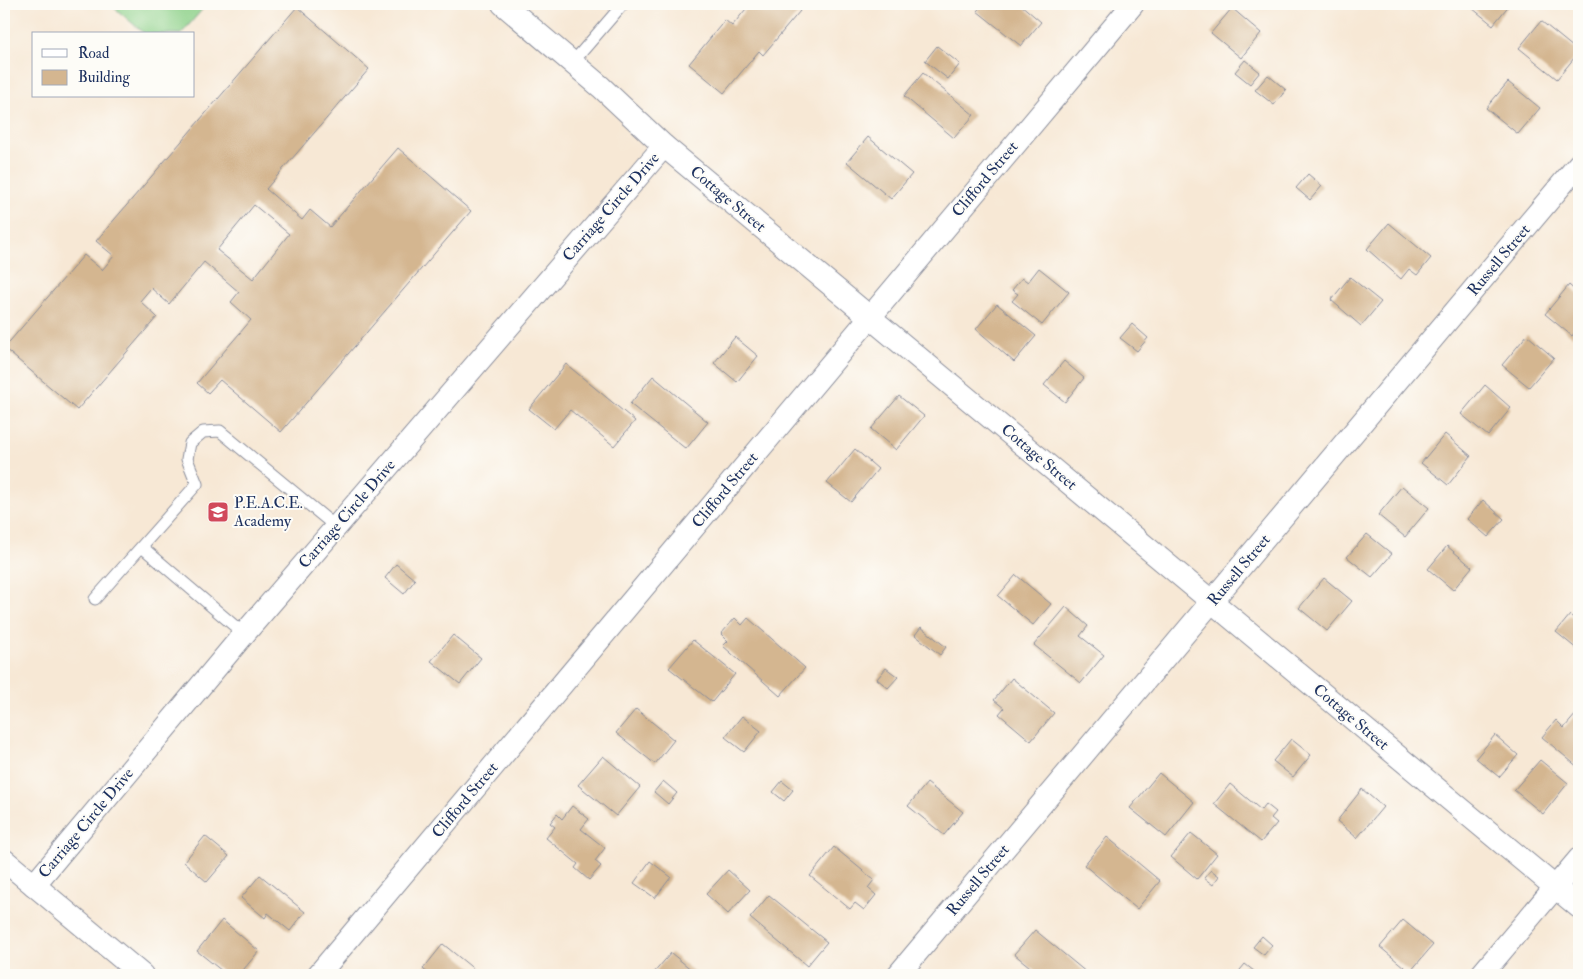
<svg xmlns="http://www.w3.org/2000/svg" width="1583" height="979" viewBox="0 0 1583 979" font-family="'IM FELL Double Pica',serif">
<style>
.green{fill:#8fd28b;stroke:#558074}
.building{fill:#d4b690;fill-rule:evenodd}
.lines{fill:none;stroke-linecap:round;stroke-linejoin:round}
.service-casing{stroke:#898c9a;stroke-width:13}
.minor-casing{stroke:#898c9a;stroke-width:24}
.service{stroke:#fff;stroke-width:11}
.minor{stroke:#fff;stroke-width:22}
.labels{text-anchor:middle;dominant-baseline:central;stroke-width:4;stroke-linejoin:round;paint-order:stroke}
.street-label{font-size:16px;fill:#1b2f5e;stroke:#fdfcf7}
.poi-label{font-size:16px;fill:#1b2f5e;stroke:#fdfcf7;text-anchor:start}
</style>
<rect width="100%" height="100%" fill="#fdfcf7"/>
<filter id="ink" filterUnits="userSpaceOnUse"><feTurbulence type="fractalNoise" baseFrequency=".02" numOctaves="2"/><feDisplacementMap in="SourceGraphic" scale="10" xChannelSelector="R" yChannelSelector="G"/><feConvolveMatrix kernelMatrix="1 2 1 2 8 2 1 2 1" color-interpolation-filters="sRGB"/></filter>
<filter id="wash" filterUnits="userSpaceOnUse"><feTurbulence type="fractalNoise" baseFrequency=".0096" numOctaves="4" result="noise"/><feDisplacementMap in="SourceGraphic" scale="20" xChannelSelector="R" yChannelSelector="G"/><feGaussianBlur stdDeviation="1.12" result="paint"/><feColorMatrix in="noise" values="0 0 0 0 0 0 0 0 0 0 0 0 0 0 0 0 0 1.4 0 .05"/><feComposite in="paint" operator="in"/></filter>
<g filter="url(#wash)">
<rect width="100%" height="100%" fill="#f7e8d5"/>
<polygon class="green" points="110,4 207,4 181,34 145,34"/>
<g id="blocks">
<g class="building">
<polygon points="750,4 799,4 796,7 800,11 763,55 759,51 724,93 689,64 725,20 732,26"/>
<polygon points="983,4 1020,4 1041,22 1021,46 977,11"/>
<polygon points="1467,4 1510,4 1493,25"/>
<path d="M297,7L369,69L266,189L302,220L310,210L330,227L398,148L471,211L281,432L220,380L208,393L197,383L251,320L231,302L239,292L204,262L169,304L151,288L140,301L157,317L77,410L4,348L84,255L102,270L114,256L96,241ZM254,205L289,234L253,279L217,250Z"/>
<polygon points="1232,8 1261,33 1241,58 1211,33"/>
<polygon points="1541,21 1579,52 1557,79 1519,48"/>
<polygon points="937,46 960,64 948,79 925,61"/>
<polygon points="1245,60 1260,72 1250,84 1235,72"/>
<polygon points="923,73 974,115 954,138 904,96"/>
<polygon points="1268,75 1286,90 1274,105 1255,90"/>
<polygon points="1508,82 1540,108 1518,134 1486,108"/>
<polygon points="868,137 912,174 891,199 847,162"/>
<polygon points="1308,174 1322,186 1310,200 1296,188"/>
<polygon points="1389,223 1431,258 1417,275 1409,269 1401,279 1367,249"/>
<polygon points="1039,268 1069,292 1042,325 1012,301 1018,294 1012,290 1022,278 1028,282"/>
<polygon points="1350,277 1381,302 1361,326 1331,300"/>
<polygon points="1569,285 1579,294 1579,327 1572,336 1545,314"/>
<polygon points="997,304 1036,336 1014,362 976,329"/>
<polygon points="1132,324 1148,338 1137,351 1120,338"/>
<polygon points="1527,335 1554,358 1529,387 1502,365"/>
<polygon points="735,337 758,356 737,382 714,363"/>
<polygon points="1064,361 1084,378 1065,402 1044,385"/>
<polygon points="566,364 635,421 614,446 570,410 554,429 529,409"/>
<polygon points="653,376 708,422 686,449 630,404"/>
<polygon points="1485,385 1511,408 1488,436 1461,414"/>
<polygon points="899,396 924,416 896,450 871,429"/>
<polygon points="1445,434 1471,456 1448,485 1421,463"/>
<polygon points="855,449 878,469 851,502 827,483"/>
<polygon points="1402,486 1429,508 1405,537 1378,515"/>
<polygon points="1483,500 1504,519 1488,537 1467,519"/>
<polygon points="1367,534 1392,554 1372,577 1347,557"/>
<polygon points="1447,546 1472,567 1453,590 1428,569"/>
<polygon points="396,564 415,580 404,594 385,578"/>
<polygon points="1016,575 1051,604 1033,625 998,596"/>
<polygon points="1324,578 1352,601 1327,631 1299,608"/>
<polygon points="1066,607 1088,626 1080,636 1104,655 1081,683 1034,645"/>
<polygon points="1570,615 1579,623 1579,648 1578,650 1556,632"/>
<polygon points="735,618 742,625 748,618 805,668 780,696 723,646 728,641 721,634"/>
<polygon points="921,627 946,647 940,655 915,635"/>
<polygon points="453,635 481,658 460,684 431,661"/>
<polygon points="693,640 735,674 712,702 669,668"/>
<polygon points="886,668 898,677 888,688 877,679"/>
<polygon points="1012,678 1054,713 1031,741 999,714 1004,708 994,700"/>
<polygon points="636,709 674,740 655,764 616,733"/>
<polygon points="1577,713 1579,715 1579,768 1542,737 1556,720 1564,728"/>
<polygon points="742,716 761,731 744,752 725,737"/>
<polygon points="1495,735 1518,755 1499,777 1476,758"/>
<polygon points="1291,739 1311,755 1293,777 1273,761"/>
<polygon points="603,756 640,787 616,816 578,785"/>
<polygon points="1540,760 1568,783 1543,814 1514,790"/>
<polygon points="1159,773 1194,802 1166,837 1130,808"/>
<polygon points="663,781 677,793 668,804 654,792"/>
<polygon points="782,781 793,790 784,801 773,792"/>
<polygon points="927,783 963,812 944,835 908,806"/>
<polygon points="1230,784 1261,810 1266,804 1276,812 1271,818 1277,823 1261,842 1214,804"/>
<polygon points="1362,789 1383,807 1357,838 1337,821"/>
<polygon points="572,806 589,819 581,829 605,848 595,861 601,866 589,880 575,868 578,864 546,838 555,827 550,823 557,814 562,819"/>
<polygon points="1191,833 1217,854 1197,879 1171,857"/>
<polygon points="205,836 229,856 207,882 184,862"/>
<polygon points="1107,837 1160,881 1137,909 1084,865"/>
<polygon points="834,847 874,880 868,888 876,895 864,910 855,903 850,909 810,876"/>
<polygon points="650,861 671,877 655,898 634,883"/>
<polygon points="728,870 750,890 728,914 706,894"/>
<polygon points="1211,870 1219,876 1213,885 1204,878"/>
<polygon points="260,875 305,912 290,931 268,913 265,918 241,898"/>
<polygon points="769,895 827,942 807,966 750,918"/>
<polygon points="222,920 259,951 239,975 227,975 197,951"/>
<polygon points="1403,920 1433,945 1410,972 1380,947"/>
<polygon points="1035,930 1087,973 1084,975 1040,975 1014,954"/>
<polygon points="1262,936 1272,945 1264,955 1253,947"/>
<polygon points="443,944 481,975 430,975 423,969"/>
<polygon points="671,953 698,975 652,975"/>
<polygon points="1245,964 1259,975 1236,975"/>
</g>
</g>
</g>
<g filter="url(#ink)">
<use href="#blocks" fill-opacity="0" stroke="#898c9a" stroke-width="1"/>
<g class="lines">
<g class="service-casing">
<g id="service">
<polyline points="573,62 623,4"/>
<polyline points="142,547 244,634"/>
<polyline points="95,599 197,484 187,459 190,443 203,432 220,431 336,527"/>
</g>
</g>
<g class="minor-casing">
<g id="minor">
<polyline points="503,4 601,87 664,146 1579,907"/>
<polyline points="4,860 142,975"/>
<polyline points="34,885 244,634 664,146"/>
<polyline points="318,975 1133,4"/>
<polyline points="898,975 1579,164"/>
<polyline points="1481,975 1579,859"/>
</g>
</g>
<use href="#service" class="service"/>
<use href="#minor" class="minor"/>
</g>
</g>
<defs>
<g id="school-square" transform="scale(1.125)"><rect x="-9" y="-9" width="18" height="18" rx="4" fill="#d1495b" stroke="#fdfcf7"/><path d="M0-5L7-2L0 1L-7-2ZM-4 1L0 2.5L4 1V4Q0 6-4 4Z" fill="#fff"/></g>
</defs>
<g fill-rule="evenodd">
<use href="#school-square" x="218" y="512"/>
</g>
<g class="labels">
<g class="street-label">
<text transform="translate(985 179) rotate(-50)">Clifford Street</text>
<text transform="translate(728 199) rotate(40)">Cottage Street</text>
<text transform="translate(611 207) rotate(-49)">Carriage Circle Drive</text>
<text transform="translate(1499 260) rotate(-50)">Russell Street</text>
<text transform="translate(1039 457) rotate(40)">Cottage Street</text>
<text transform="translate(725 490) rotate(-50)">Clifford Street</text>
<text transform="translate(347 514) rotate(-49)">Carriage Circle Drive</text>
<text transform="translate(1239 570) rotate(-50)">Russell Street</text>
<text transform="translate(1351 717) rotate(40)">Cottage Street</text>
<text transform="translate(465 800) rotate(-50)">Clifford Street</text>
<text transform="translate(86 823) rotate(-50)">Carriage Circle Drive</text>
<text transform="translate(978 880) rotate(-50)">Russell Street</text>
</g>
<g class="poi-label">
<text x="234" y="503">P.E.A.C.E.<tspan x="234" dy="18">Academy</tspan></text>
</g>
</g>
<rect width="1583" height="979" fill="none" stroke="#fdfcf7" stroke-width="20"/>
<rect x="32" y="32" width="162" height="65" fill="#fdfcf7" stroke="#a3aaba"/>
<rect x="42" y="49" width="25" height="8" fill="#ffffff" stroke="#a3aaba"/>
<text x="78" y="58" font-size="15" fill="#1b2f5e">Road</text>
<rect x="42" y="70" width="25" height="15" fill="#d4b690" stroke="#a3aaba"/>
<text x="78" y="82" font-size="15" fill="#1b2f5e">Building</text>
</svg>
